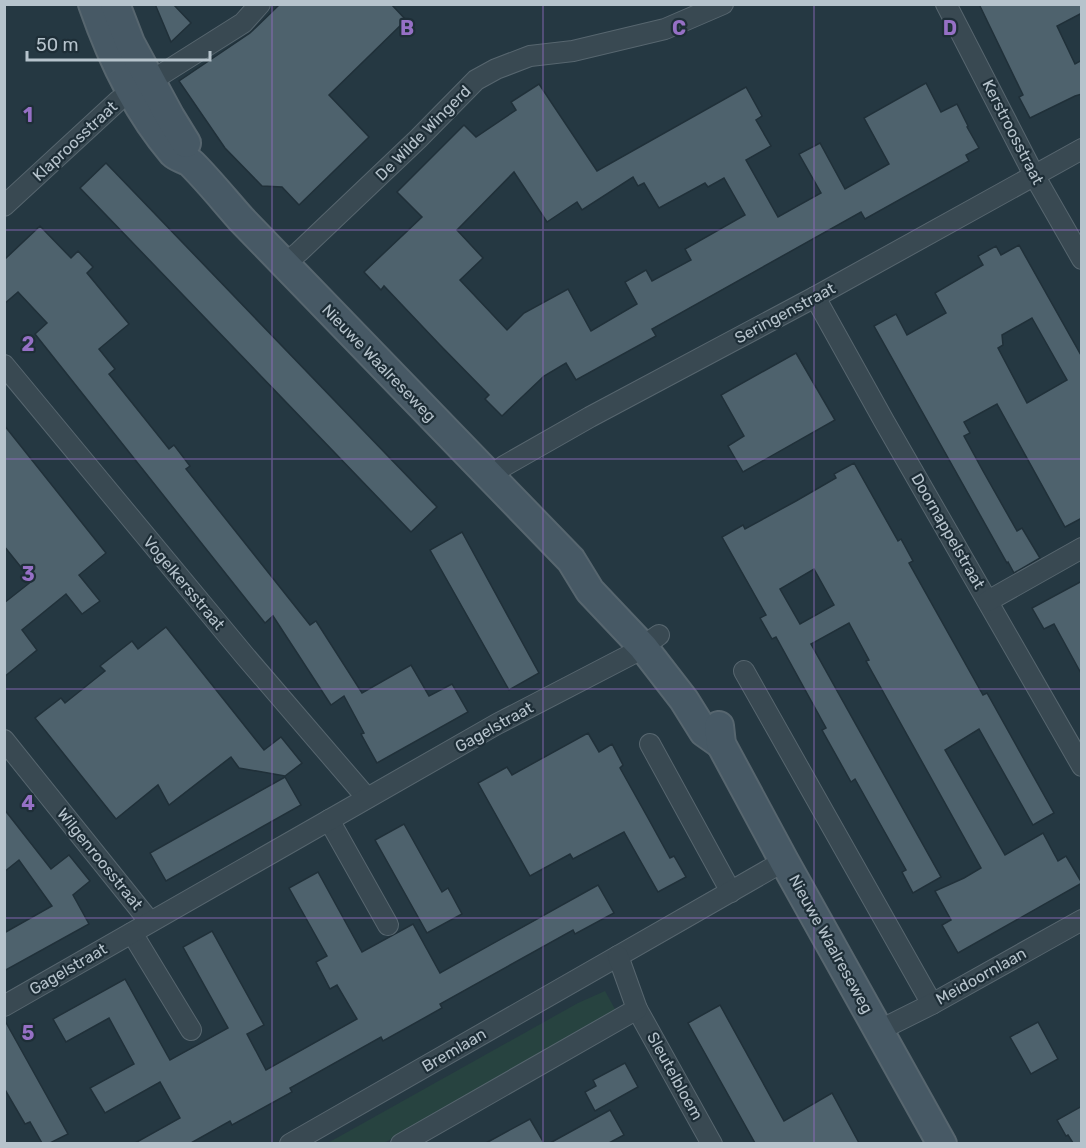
<svg xmlns="http://www.w3.org/2000/svg" width="1086" height="1148" viewBox="0 0 1086 1148" font-family="Rubik,sans-serif">
<style>
.green{fill:#274340}
.building{fill:#4e626d;stroke:#203039;stroke-width:1.5;fill-rule:evenodd}
.lines{fill:none;stroke-linecap:round;stroke-linejoin:round}
.street-casing{stroke:#57666f;stroke-width:22}
.secondary-casing{stroke:#57666f;stroke-width:32}
.street{stroke:#394952;stroke-width:20}
.secondary{stroke:#475965;stroke-width:28}
.grid{fill:none;stroke:#9670c5;stroke-width:1.5;stroke-opacity:0.55}
.labels{text-anchor:middle;dominant-baseline:central;stroke-width:4.5;stroke-linejoin:round;paint-order:stroke}
.street-label{font-size:16px;fill:#b6c3cc;stroke:#1e2e37}
.grid-label{font-size:20px;text-anchor:middle;font-weight:bold;fill:#9670c5;stroke:#1e2e37;stroke-width:4.5;stroke-linejoin:round;paint-order:stroke}
</style>
<rect width="100%" height="100%" fill="#253842"/>
<polygon class="green" points="605,991 616,1011 589,1029 384,1143 326,1144 578,1003"/>
<g class="building">
<polygon points="155,4 173,4 191,23 171,42"/>
<polygon points="280,4 391,4 406,20 329,95 369,137 299,205 282,187 262,186 225,148 179,81 250,33"/>
<polygon points="979,4 1082,4 1082,13 1057,26 1075,64 1082,60 1082,94 1075,96 1030,118 1019,97 1023,95"/>
<path d="M926,83L941,112L957,104L968,126L967,127L979,148L966,155L969,161L865,219L861,212L652,329L656,336L576,380L566,363L544,376L502,416L485,399L489,395L440,345L384,286L381,290L364,272L422,217L397,192L464,125L476,137L516,110L511,102L539,84L597,171L746,87L762,116L756,120L771,146L746,160L778,217L821,193L799,154L820,143L845,189L889,164L864,118ZM514,172L547,222L577,202L582,210L633,177L638,186L644,183L659,208L705,183L708,187L724,178L745,215L685,249L691,260L652,281L646,270L625,282L637,304L591,331L568,289L524,313L507,330L460,280L483,258L457,230Z"/>
<polygon points="106,163 437,507 411,532 80,188"/>
<polygon points="40,226 71,258 78,251 93,267 87,273 129,324 99,349 115,369 109,374 169,449 174,445 190,466 186,469 310,625 316,621 362,693 411,665 429,696 452,684 468,712 377,763 361,734 364,733 344,696 331,705 273,616 265,623 35,334 47,323 18,292 4,304 4,260"/>
<path d="M1019,245L1082,357V518L1065,527L997,404L964,422L970,433L964,436L983,471L1017,531L1022,528L1040,558L1014,573L1008,562L1007,563L874,326L896,314L907,335L946,313L935,293L983,265L978,256L996,246L1001,255ZM1032,318L1067,380L1027,403L998,348L1003,345L1002,335Z"/>
<polygon points="796,353 835,420 743,472 728,446 744,436 721,395"/>
<polygon points="4,425 106,553 79,575 100,601 82,614 66,594 22,630 37,650 4,677 4,603 32,581 4,546"/>
<path d="M854,463L898,541L901,539L913,561L909,563L983,695L987,693L1054,813L1033,825L979,729L945,750L1005,855L1043,833L1058,861L1066,856L1082,883L958,953L942,925L951,920L935,891L964,878L981,868L866,661L869,660L849,623L811,644L941,877L913,893L902,872L906,870L883,829L855,779L851,782L822,730L826,728L776,637L772,639L760,618L766,615L722,537L743,525L745,529L796,501L836,478L834,474ZM814,569L834,605L800,624L780,589Z"/>
<polygon points="462,532 539,673 509,690 430,550"/>
<polygon points="1082,581 1082,675 1054,624 1044,629 1032,608"/>
<polygon points="166,627 264,750 281,737 302,763 285,776 239,768 231,757 169,805 158,785 116,819 35,718 61,698 65,703 105,671 100,666 132,641 138,649"/>
<polygon points="588,733 599,752 612,744 623,765 620,768 648,818 670,858 674,856 686,877 658,892 624,832 573,859 570,854 530,876 478,783 507,767 512,775"/>
<polygon points="285,777 301,805 166,881 150,853"/>
<polygon points="4,809 51,869 69,855 90,881 73,895 89,924 4,971 4,933 52,906 19,860 4,872"/>
<polygon points="404,824 442,892 448,888 462,914 427,933 375,840"/>
<polygon points="318,872 362,952 413,924 440,973 598,885 614,913 575,934 573,930 440,1004 442,1008 383,1041 381,1037 290,1088 292,1092 232,1125 230,1121 191,1143 135,1143 180,1118 160,1082 105,1113 90,1088 134,1064 109,1018 66,1042 53,1019 125,979 170,1060 228,1028 183,947 212,931 264,1025 247,1034 266,1070 357,1019 337,985 330,989 316,962 327,956 289,888"/>
<polygon points="720,1005 784,1121 832,1093 859,1143 755,1143 688,1023"/>
<polygon points="4,1019 68,1134 50,1143 42,1143 30,1122 25,1124 4,1088"/>
<polygon points="1038,1022 1058,1059 1031,1074 1010,1037"/>
<polygon points="625,1063 638,1087 595,1111 585,1092 596,1086 593,1080"/>
<polygon points="1082,1106 1082,1143 1073,1143 1068,1135 1066,1136 1057,1120"/>
<polygon points="610,1110 624,1135 609,1143 550,1143"/>
<polygon points="530,1119 544,1143 486,1143"/>
</g>
<g class="lines">
<g class="street-casing">
<g id="street">
<polyline points="946,4 1034,175 1082,259"/>
<polyline points="150,80 159,76 243,23 260,4"/>
<polyline points="4,206 119,100"/>
<polyline points="284,264 299,252 418,139 476,80 496,69 530,56 573,51 665,29 723,4"/>
<polyline points="815,297 884,421 1082,766"/>
<polyline points="4,365 245,656 367,798"/>
<polyline points="489,477 504,466 590,417 815,297 1082,149"/>
<polyline points="988,601 1082,548"/>
<polyline points="744,671 932,1004"/>
<polyline points="4,740 150,922"/>
<polyline points="650,744 731,892"/>
<polyline points="329,820 388,925"/>
<polyline points="132,933 191,1030"/>
<polyline points="4,1006 497,724 632,654 659,635"/>
<polyline points="637,1009 712,1144"/>
<polyline points="880,1030 932,1004 1082,920"/>
<polyline points="290,1144 784,861"/>
<polyline points="401,1144 637,1009 618,956"/>
</g>
</g>
<g class="secondary-casing">
<g id="secondary">
<path d="M93,4C111,56 137,111 173,153C178,158 187,159 192,164C209,181 225,201 241,219L571,560L590,591L643,647L684,700L704,732L721,744"/>
<polyline points="115,4 130,43 170,117 186,143"/>
<polyline points="719,726 721,744 784,861 942,1144"/>
</g>
</g>
<use href="#street" class="street"/>
<use href="#secondary" class="secondary"/>
</g>
<path class="grid" d="M272,4V1144M543,4V1144M814,4V1144M4,230H1082M4,459H1082M4,689H1082M4,918H1082"/>
<g class="labels">
<g class="street-label">
<text transform="translate(1013 132) rotate(63)">Kerstroosstraat</text>
<text transform="translate(423 133) rotate(-45)">De Wilde Wingerd</text>
<text transform="translate(75 141) rotate(-43)">Klaproosstraat</text>
<text transform="translate(785 313) rotate(-28)">Seringenstraat</text>
<text transform="translate(379 363) rotate(46)">Nieuwe Waalreseweg</text>
<text transform="translate(948 531) rotate(60)">Doornappelstraat</text>
<text transform="translate(184 583) rotate(50)">Vogelkersstraat</text>
<text transform="translate(494 727) rotate(-29)">Gagelstraat</text>
<text transform="translate(100 859) rotate(51)">Wilgenroosstraat</text>
<text transform="translate(831 944) rotate(61)">Nieuwe Waalreseweg</text>
<text transform="translate(68 969) rotate(-30)">Gagelstraat</text>
<text transform="translate(981 976) rotate(-29)">Meidoornlaan</text>
<text transform="translate(454 1050) rotate(-30)">Bremlaan</text>
<text transform="translate(675 1076) rotate(61)">Sleutelbloem</text>
</g>
</g>
<g class="grid-label">
<text x="407" y="35">B</text>
<text x="679" y="35">C</text>
<text x="950" y="35">D</text>
<text x="28" y="122">1</text>
<text x="28" y="351">2</text>
<text x="28" y="581">3</text>
<text x="28" y="810">4</text>
<text x="28" y="1040">5</text>
</g>
<rect width="1086" height="1148" fill="none" stroke="#b6c3cc" stroke-width="12"/>
<path d="M27 51v9h183v-9" fill="none" stroke="#b6c3cc" stroke-width="3"/>
<text x="36" y="51" font-size="18" fill="#b6c3cc" stroke="#1e2e37" stroke-width="4.5" paint-order="stroke">50 m</text>
</svg>
